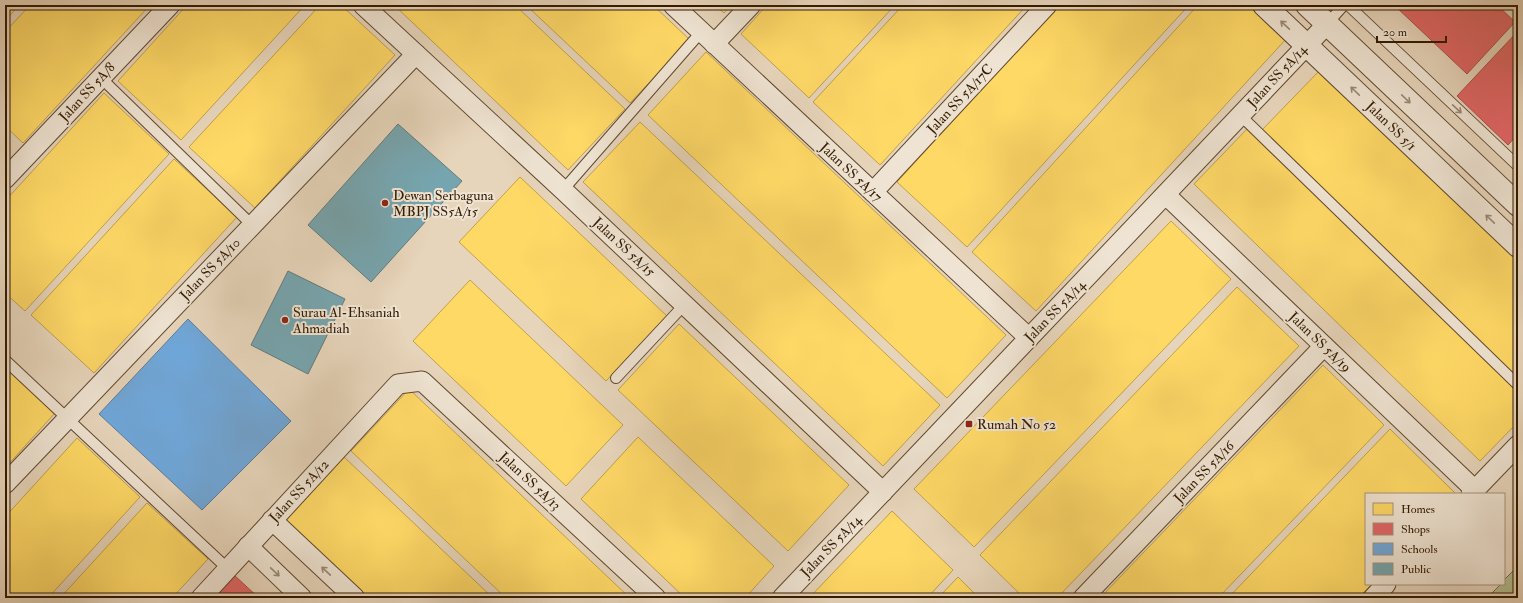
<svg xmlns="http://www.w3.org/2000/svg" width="1523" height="603" viewBox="0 0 1523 603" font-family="'IM FELL Double Pica',serif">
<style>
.green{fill:#b4bd91;stroke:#746c48}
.homes{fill:#ffd966;stroke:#c2a047}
.shops{fill:#e06666;stroke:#ac4f47}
.schools{fill:#6fa8dc;stroke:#5d7d9a}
.public{fill:#76a5af;stroke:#627b7a}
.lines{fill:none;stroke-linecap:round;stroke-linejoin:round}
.service-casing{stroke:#60492f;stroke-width:12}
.minor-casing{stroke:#60492f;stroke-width:21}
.tertiary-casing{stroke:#60492f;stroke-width:24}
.service{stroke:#efe4d3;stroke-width:10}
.minor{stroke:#efe4d3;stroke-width:19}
.tertiary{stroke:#efe4d3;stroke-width:22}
.oneway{stroke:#9a8974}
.poi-dot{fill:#8f2418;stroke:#efe4d3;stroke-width:1.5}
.labels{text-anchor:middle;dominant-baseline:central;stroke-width:4;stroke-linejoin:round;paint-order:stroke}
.street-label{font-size:14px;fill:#331a00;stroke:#efe4d3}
.poi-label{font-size:14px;fill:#331a00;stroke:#efe4d3;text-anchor:start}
</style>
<rect width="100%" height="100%" fill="#e7d5bb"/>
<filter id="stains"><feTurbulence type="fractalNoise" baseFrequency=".005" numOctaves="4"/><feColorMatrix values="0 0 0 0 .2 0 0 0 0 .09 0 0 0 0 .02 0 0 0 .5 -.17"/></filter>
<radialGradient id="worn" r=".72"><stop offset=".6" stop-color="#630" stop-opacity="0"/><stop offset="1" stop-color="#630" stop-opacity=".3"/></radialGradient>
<polygon class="green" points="1518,566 1518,598 1487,598 1501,584 1504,584 1504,580"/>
<g class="homes">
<polygon points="5,5 19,5 5,21"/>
<polygon points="30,5 150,5 23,143 5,126 5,32"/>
<polygon points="187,5 305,5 181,140 118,81"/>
<polygon points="320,5 341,5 395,55 255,208 189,147"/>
<polygon points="394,5 515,5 625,109 568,170"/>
<polygon points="526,5 653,5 690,40 630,103"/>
<polygon points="715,5 731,5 724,13"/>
<polygon points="767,5 895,5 809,98 741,34"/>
<polygon points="903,5 1027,5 880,165 813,102"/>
<polygon points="1059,5 1189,5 967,247 897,182"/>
<polygon points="1198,5 1252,5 1287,38 1036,311 972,252"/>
<polygon points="706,52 1006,335 947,398 648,115"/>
<polygon points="1321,69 1518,261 1518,379 1262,130"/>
<polygon points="104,93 169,154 25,311 5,293 5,201"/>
<polygon points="640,122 940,405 883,466 583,182"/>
<polygon points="1247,129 1518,392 1518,422 1480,461 1194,184"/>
<polygon points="174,159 237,217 94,373 31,315"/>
<polygon points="520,177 667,316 606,381 459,242"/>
<polygon points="1171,221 1231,279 974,547 914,489"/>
<polygon points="470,280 623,425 566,486 413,341"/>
<polygon points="1237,287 1299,346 1057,598 1024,598 980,555"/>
<polygon points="679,324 849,485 788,551 618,390"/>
<polygon points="1323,365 1384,425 1218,598 1100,598"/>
<polygon points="5,367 55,413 5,468"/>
<polygon points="409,389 630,598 506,598 351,451"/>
<polygon points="1390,429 1456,494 1366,494 1366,584 1372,584 1358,598 1228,598"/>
<polygon points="638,437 774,566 745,598 685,598 581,499"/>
<polygon points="77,438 140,497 48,598 5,598 5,517"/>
<polygon points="344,457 493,598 368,598 286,520"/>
<polygon points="147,503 208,559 172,598 60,598"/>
<polygon points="892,511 953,570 927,598 809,598"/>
<polygon points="958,577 979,598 938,598"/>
</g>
<g class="shops">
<polygon points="1394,5 1497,5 1515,22 1467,74"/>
<polygon points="1518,31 1518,134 1508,145 1457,96"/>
<polygon points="234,575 259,598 212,598"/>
</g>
<polygon class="schools" points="188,319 291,421 202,510 99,414"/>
<g class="public">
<polygon points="398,124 462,181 371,282 308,225"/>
<polygon points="288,271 345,299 308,374 251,345"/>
</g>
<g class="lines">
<g class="service-casing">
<g id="service">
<polyline points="1348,5 1518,166"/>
<polyline points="1327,24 1344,5"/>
<polyline points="101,78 252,225"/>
<polyline points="1240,115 1518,385"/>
<polyline points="563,190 702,31"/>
<polyline points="5,360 228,569"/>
<polyline points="616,378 685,304"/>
</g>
</g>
<g class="minor-casing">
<g id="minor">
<polyline points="363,5 563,190 883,492"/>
<polyline points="673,5 1029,338"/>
<polyline points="714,44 751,5"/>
<polyline points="5,179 170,5"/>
<polyline points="873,192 1047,5"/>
<polyline points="1166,195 1475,490"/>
<polyline points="5,484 416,54"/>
<polyline points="1471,494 1518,445"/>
<polyline points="272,520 355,598"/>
<polyline points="248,546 302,598"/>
<polyline points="201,598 398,384 422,381 656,598"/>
<polyline points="782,598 1327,24"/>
<polyline points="1083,598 1324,346"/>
<polyline points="1373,598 1386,584"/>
</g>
</g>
<g class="tertiary-casing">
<g id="tertiary">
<polyline points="1264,5 1518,246"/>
<polyline points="1307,5 1518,205"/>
</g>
</g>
<use href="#service" class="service"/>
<use href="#minor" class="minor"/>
<use href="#tertiary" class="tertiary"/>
</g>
<defs><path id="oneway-shaft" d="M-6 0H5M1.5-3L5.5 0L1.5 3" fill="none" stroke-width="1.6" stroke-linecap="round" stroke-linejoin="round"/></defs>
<g class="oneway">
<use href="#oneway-shaft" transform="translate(1285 25) rotate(-137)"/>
<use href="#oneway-shaft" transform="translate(1355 91) rotate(-136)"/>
<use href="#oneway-shaft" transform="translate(1406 99) rotate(44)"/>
<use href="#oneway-shaft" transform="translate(1457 109) rotate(43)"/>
<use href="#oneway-shaft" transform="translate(1490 219) rotate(-136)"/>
<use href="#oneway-shaft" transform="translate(326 571) rotate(-137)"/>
<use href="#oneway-shaft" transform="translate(275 572) rotate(44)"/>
</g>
<g class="poi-dot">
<circle cx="385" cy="203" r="4"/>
<circle cx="285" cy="320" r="4"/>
<rect x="965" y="420" width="8" height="8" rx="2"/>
</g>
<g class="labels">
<g class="street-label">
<text transform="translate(1277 76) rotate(-47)">Jalan SS 5A/14</text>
<text transform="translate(87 92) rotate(-47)">Jalan SS 5A/8</text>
<text transform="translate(960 99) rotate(-47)">Jalan SS 5A/17C</text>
<text transform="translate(1391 126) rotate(44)">Jalan SS 5/1</text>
<text transform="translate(851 172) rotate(43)">Jalan SS 5A/17</text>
<text transform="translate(624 247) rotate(43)">Jalan SS 5A/15</text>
<text transform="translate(210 269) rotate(-46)">Jalan SS 5A/10</text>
<text transform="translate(1055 311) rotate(-46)">Jalan SS 5A/14</text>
<text transform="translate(1320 342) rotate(44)">Jalan SS 5A/19</text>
<text transform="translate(1204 472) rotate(-46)">Jalan SS 5A/16</text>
<text transform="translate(530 481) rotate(43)">Jalan SS 5A/13</text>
<text transform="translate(299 491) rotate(-47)">Jalan SS 5A/12</text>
<text transform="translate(831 546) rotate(-46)">Jalan SS 5A/14</text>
</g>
<g class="poi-label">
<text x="393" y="195">Dewan Serbaguna<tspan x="393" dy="16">MBPJ SS5A/15</tspan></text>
<text x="293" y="312">Surau Al-Ehsaniah<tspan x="293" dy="16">Ahmadiah</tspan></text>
<text x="977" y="424">Rumah No 52</text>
</g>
</g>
<rect width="1523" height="603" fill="none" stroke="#e7d5bb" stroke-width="20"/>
<rect x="6" y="6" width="1511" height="591" fill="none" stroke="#331a00" stroke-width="2"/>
<rect x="10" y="10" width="1503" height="583" fill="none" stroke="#331a00"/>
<rect x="1365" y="493" width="140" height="92" fill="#efe4d3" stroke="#a4937f"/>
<rect x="1373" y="503" width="20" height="12" fill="#ffd966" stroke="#a4937f"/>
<text x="1401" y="513" font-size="12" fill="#331a00">Homes</text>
<rect x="1373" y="523" width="20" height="12" fill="#e06666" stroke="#a4937f"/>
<text x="1401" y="533" font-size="12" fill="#331a00">Shops</text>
<rect x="1373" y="543" width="20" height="12" fill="#6fa8dc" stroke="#a4937f"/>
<text x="1401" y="553" font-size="12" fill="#331a00">Schools</text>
<rect x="1373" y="563" width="20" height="12" fill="#76a5af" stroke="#a4937f"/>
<text x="1401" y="573" font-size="12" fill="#331a00">Public</text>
<path d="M1377 36v6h69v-6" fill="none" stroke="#331a00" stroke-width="2"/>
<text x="1383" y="36" font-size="12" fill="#331a00" stroke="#efe4d3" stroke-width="3" paint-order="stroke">20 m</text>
<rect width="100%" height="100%" filter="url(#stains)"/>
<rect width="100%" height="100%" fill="url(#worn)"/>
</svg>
